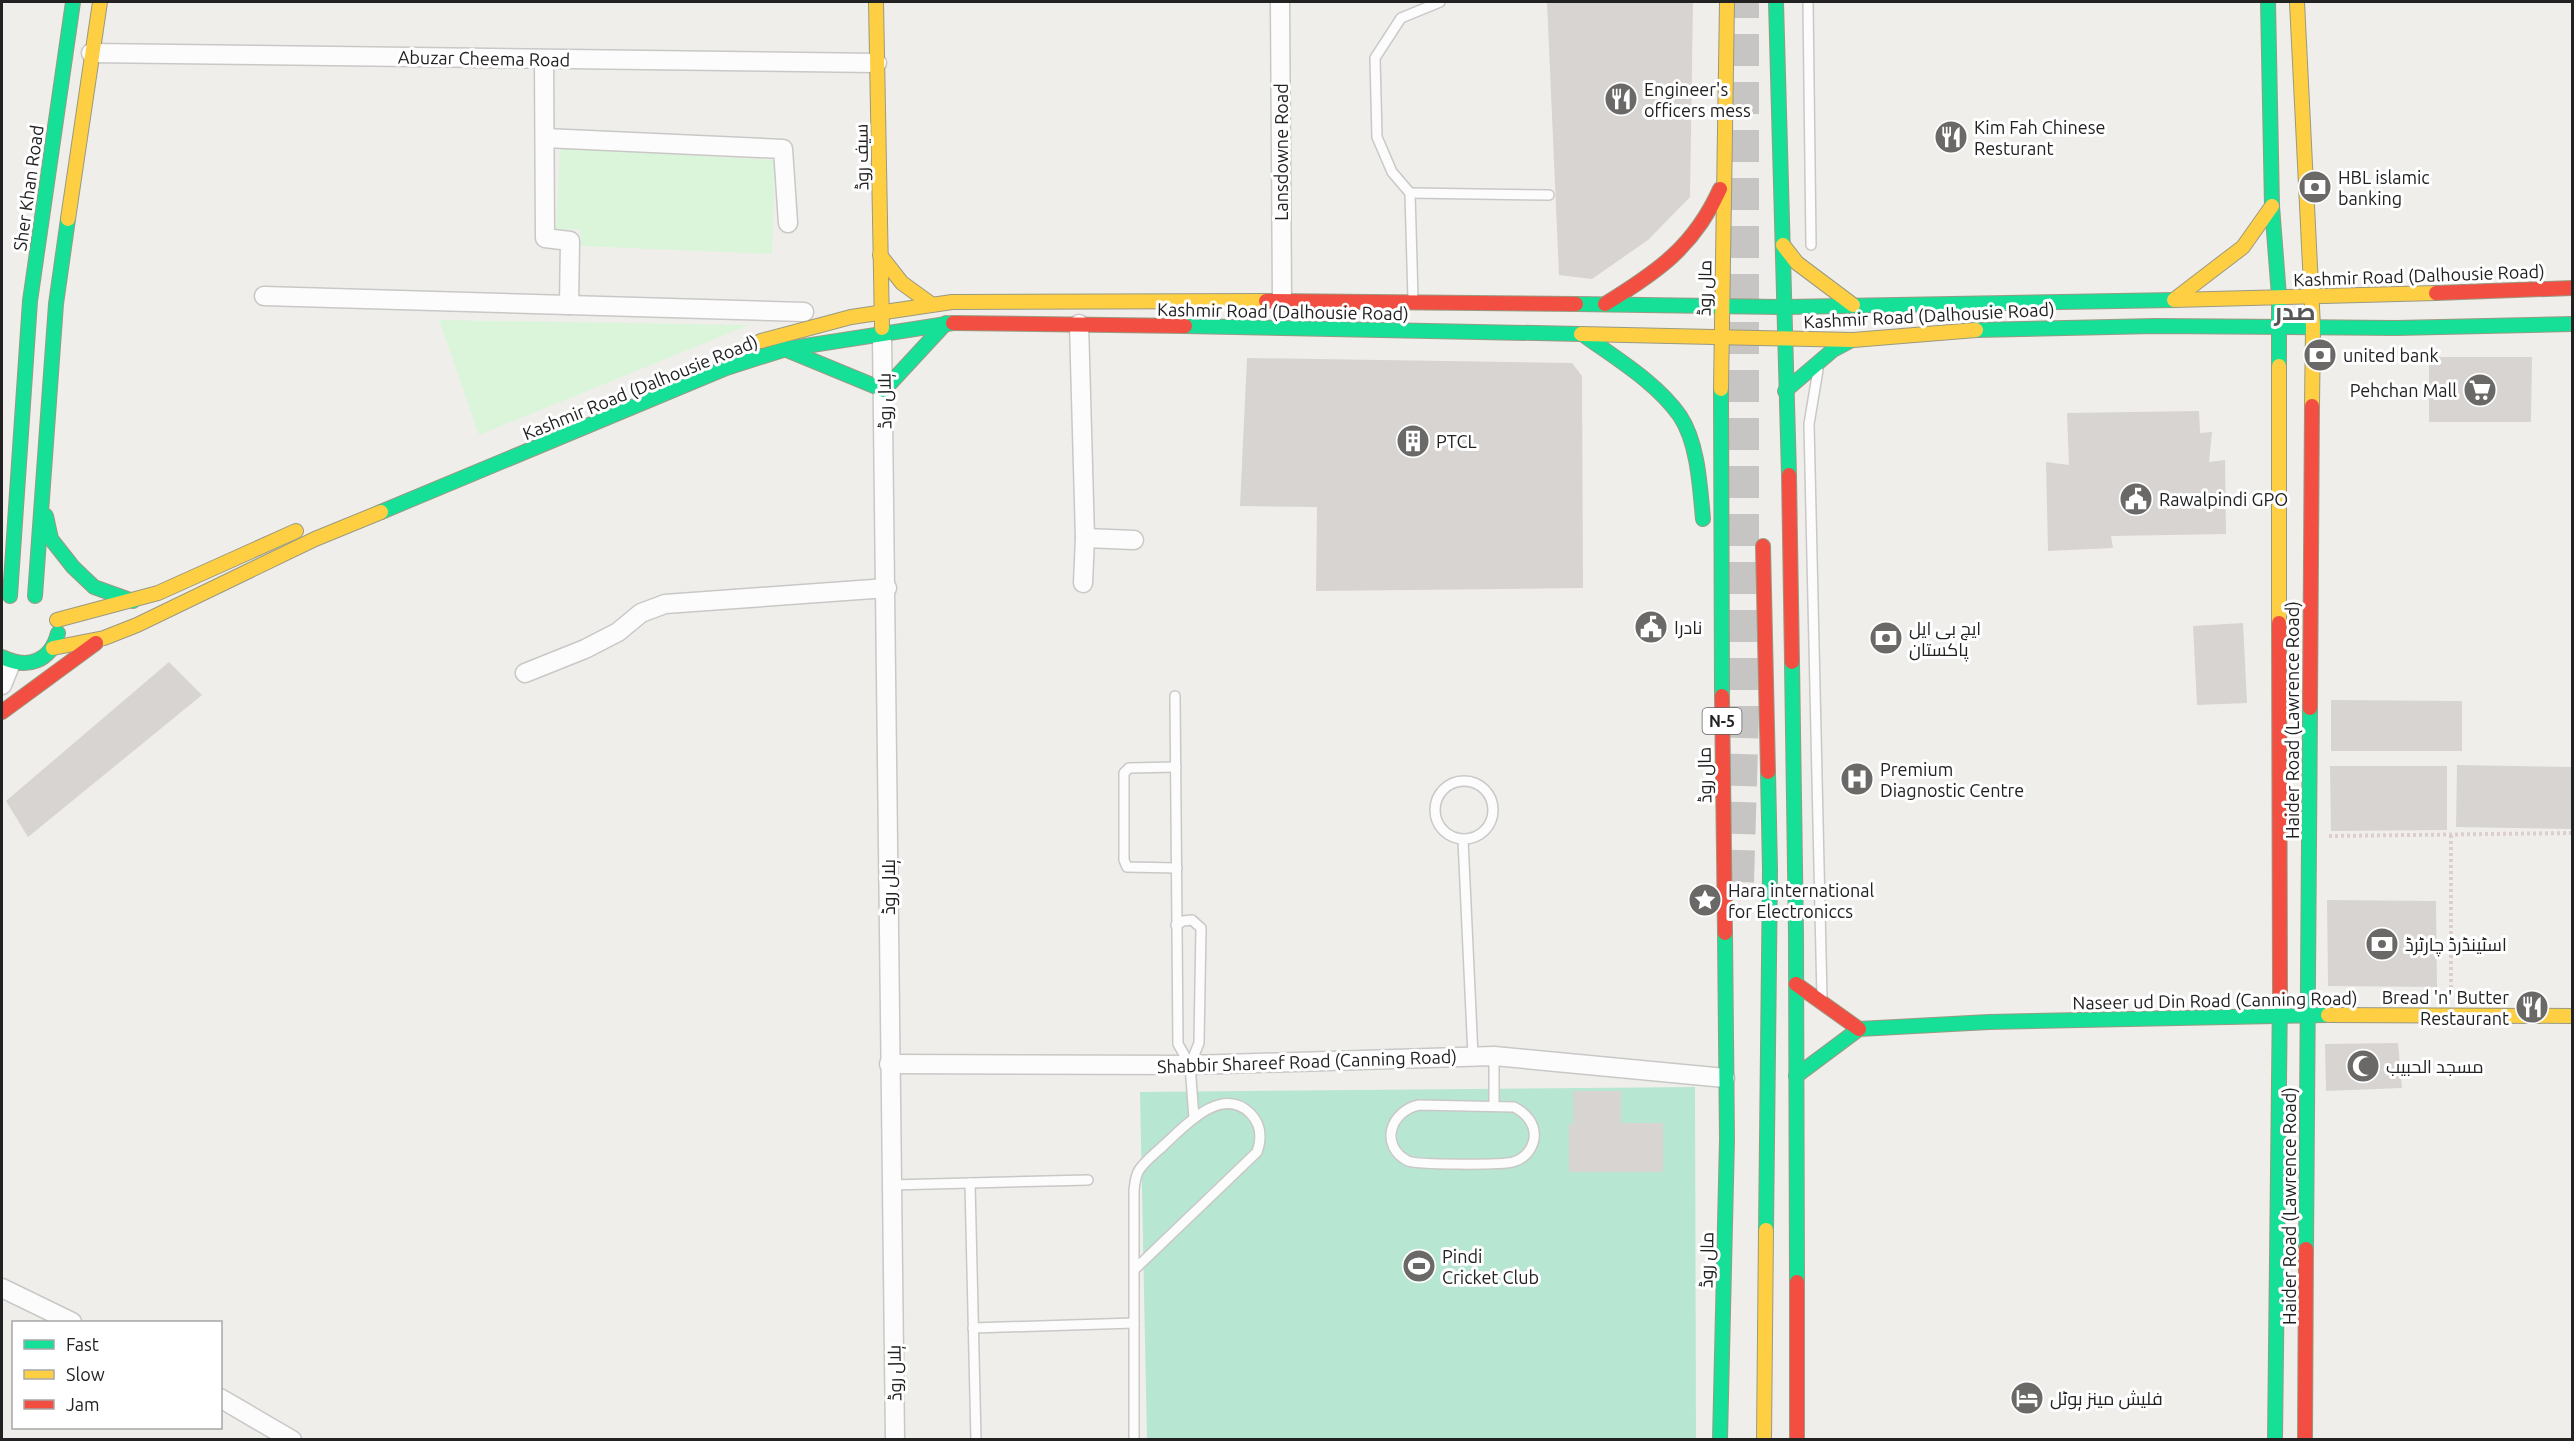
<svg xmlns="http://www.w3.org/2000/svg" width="2574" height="1441" viewBox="0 0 2574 1441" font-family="Ubuntu,Cairo,sans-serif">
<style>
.park{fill:#daf5da}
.pitch{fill:#b7e6d2}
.building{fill:#d7d4d2}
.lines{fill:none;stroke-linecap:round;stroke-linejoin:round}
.highway-tunnel{stroke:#c7c5c3;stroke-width:32;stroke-dasharray:32 16;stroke-linecap:butt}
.lane-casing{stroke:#c9c8c7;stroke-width:12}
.street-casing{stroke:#c9c8c7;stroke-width:21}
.fast-casing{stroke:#999a82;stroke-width:16}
.slow-casing{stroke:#999a82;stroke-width:16}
.jam-casing{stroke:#999a82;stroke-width:16}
.path{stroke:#dccecd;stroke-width:4;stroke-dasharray:3 3;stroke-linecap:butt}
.lane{stroke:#fdfcfc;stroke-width:9}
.street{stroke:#fdfcfc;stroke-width:18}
.fast{stroke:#16e098;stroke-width:14}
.slow{stroke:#ffcf43;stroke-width:14}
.jam{stroke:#f24e42;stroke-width:14}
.labels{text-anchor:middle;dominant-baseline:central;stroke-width:6;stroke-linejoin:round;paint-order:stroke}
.shield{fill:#fff;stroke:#646464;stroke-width:1.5}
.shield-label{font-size:16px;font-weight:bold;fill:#222}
.street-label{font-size:18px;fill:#222;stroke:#fff}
.poi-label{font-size:18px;fill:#222;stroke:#fff;text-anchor:start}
.district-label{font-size:24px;font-weight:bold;fill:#555;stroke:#fff}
</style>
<rect width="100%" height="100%" fill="#f0eeeb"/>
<g class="park">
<polygon points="560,148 775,160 772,254 581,246 580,230 556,229"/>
<polygon points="439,320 749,325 479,435"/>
</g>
<polygon class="pitch" points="1695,1087 1696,1439 1147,1439 1140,1092"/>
<g class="building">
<polygon points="1547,2 1693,2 1690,197 1648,240 1592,279 1559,275"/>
<polygon points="2429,357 2532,357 2531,422 2429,422"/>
<polygon points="1247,358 1572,363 1582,376 1583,588 1316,591 1317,507 1240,506"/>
<polygon points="2199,411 2200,433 2212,432 2209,462 2225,460 2226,534 2111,536 2113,548 2048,551 2046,462 2069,465 2067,413"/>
<polygon points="2243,623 2247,703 2197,705 2193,626"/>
<polygon points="169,662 202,695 28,837 6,801"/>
<polygon points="2331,700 2462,701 2462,751 2331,751"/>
<polygon points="2457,765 2572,767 2572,829 2456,827"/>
<polygon points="2330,766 2447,766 2447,830 2331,831"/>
<polygon points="2327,900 2436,901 2437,987 2328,986"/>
<polygon points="2398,1043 2402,1088 2326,1091 2325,1044"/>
<polygon points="1573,1091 1621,1091 1621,1123 1663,1123 1663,1172 1569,1172 1569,1124 1573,1124"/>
</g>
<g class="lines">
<polyline class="highway-tunnel" points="1738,882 1743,715 1743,2"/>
<g class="lane-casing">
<g id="lane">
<polyline points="1808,2 1811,245"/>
<polyline points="1410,193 1549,195"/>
<polyline points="1413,299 1410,193 1392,172 1377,137 1375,58 1401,18 1440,2"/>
<polyline points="1818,370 1809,424 1822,998"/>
<polyline points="1175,696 1178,1044 1190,1065"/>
<polyline points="1176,767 1129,768 1124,773 1124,860 1127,867 1177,868"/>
<circle cx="1464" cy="810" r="29"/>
<polyline points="1463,840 1473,1056"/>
<polyline points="1176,925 1183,921 1192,920 1201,928 1199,1043 1190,1065 1194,1118"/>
<path d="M1419,1105L1514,1107C1526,1113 1536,1124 1534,1139C1532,1150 1524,1159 1513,1162C1502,1165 1416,1165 1408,1161C1379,1146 1390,1111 1419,1105Z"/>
<polyline points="1494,1105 1494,1056"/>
<polyline points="970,1183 976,1440"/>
<polyline points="891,1185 1088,1180"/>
<path d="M1134,1270L1257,1152C1262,1138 1261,1124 1250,1113C1221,1085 1185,1126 1164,1145C1156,1153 1143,1162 1138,1172C1135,1178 1135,1184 1134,1190V1440"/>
<polyline points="973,1328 1134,1323"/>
</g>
</g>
<g class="street-casing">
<g id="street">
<polyline points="1280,2 1282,302"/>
<polyline points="91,53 877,63"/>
<polyline points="544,59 545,238 570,241 569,305"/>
<polyline points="545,138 783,149 788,223"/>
<polyline points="264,296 804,312"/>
<polyline points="1079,324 1085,538 1083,583"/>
<polyline points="882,334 895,1440"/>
<polyline points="1085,538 1134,540"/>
<polyline points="525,673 585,649 618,632 641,613 665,604 887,588"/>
<polyline points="2,685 11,663"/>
<polyline points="889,1064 1190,1065 1494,1056 1725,1078"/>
<polyline points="2,1288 72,1322"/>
<polyline points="220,1398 292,1440"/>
</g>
</g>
<g class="fast-casing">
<g id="fast">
<polyline points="1776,2 1789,475"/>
<polyline points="2268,2 2272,206 2279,296 2279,366"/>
<polyline points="1576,304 1786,307 2174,300"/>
<polyline points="1185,326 1581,334"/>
<polyline points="1976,330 2155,326 2396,328 2572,324"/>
<path d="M1585,336C1617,359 1657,383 1680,416C1698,443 1700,487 1703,519"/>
<polyline points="787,350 884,390 946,323"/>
<polyline points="1721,389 1722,696"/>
<polyline points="1785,391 1833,350 1850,341"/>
<polyline points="381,512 726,368 786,349 953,323"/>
<polyline points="46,516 51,539 73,567 94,587 133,601"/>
<polyline points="10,596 30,301 73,2"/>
<polyline points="35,596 56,304 68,219"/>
<path d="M2,657C28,670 51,661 58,633"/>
<polyline points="1792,662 1796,935 1797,1282"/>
<polyline points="1796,1076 1859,1029 1989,1022 2328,1015"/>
<polyline points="1766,1230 1770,870 1768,772"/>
<polyline points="2306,1249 2310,708"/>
<polyline points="1720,1440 1727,1139 1725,933"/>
<polyline points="2275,1440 2280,993"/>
</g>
</g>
<g class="slow-casing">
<g id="slow">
<polyline points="876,2 882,328"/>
<polyline points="2297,2 2313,327 2312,406"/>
<polyline points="68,219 100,2"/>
<polyline points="1783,245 1797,263 1853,305"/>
<polyline points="880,255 902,283 931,304"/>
<polyline points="2175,299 2243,247 2272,206"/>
<polyline points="2174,300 2436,293"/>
<polyline points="1581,334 1853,340 1976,330"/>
<polyline points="761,341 851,317 952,302 1266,301"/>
<polyline points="2279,366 2279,623"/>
<polyline points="1721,389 1727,2"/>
<polyline points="57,620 158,593 296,531"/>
<polyline points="53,648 104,638 137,625 315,539 381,512"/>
<polyline points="2328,1015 2572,1016"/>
<polyline points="1764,1440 1766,1230"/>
</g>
</g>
<g class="jam-casing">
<g id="jam">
<polyline points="2436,293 2572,288"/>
<polyline points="1266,301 1576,304"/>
<path d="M1605,304C1657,272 1694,247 1720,189"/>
<polyline points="953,323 1185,326"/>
<polyline points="1789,475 1792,662"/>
<polyline points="1763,546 1768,772"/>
<polyline points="2279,623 2280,993"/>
<polyline points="1722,696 1725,933"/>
<polyline points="2310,708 2312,406"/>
<polyline points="2,712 96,643"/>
<polyline points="1796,984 1859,1029"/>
<polyline points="1797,1282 1797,1440"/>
<polyline points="2305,1440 2306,1249"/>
</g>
</g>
<g class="path">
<polyline points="2329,836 2572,833"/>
<polyline points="2451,994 2451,834"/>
</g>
<use href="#lane" class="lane"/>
<use href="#street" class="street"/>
<use href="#fast" class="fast"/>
<use href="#slow" class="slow"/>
<use href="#jam" class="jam"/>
</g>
<defs>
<g id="restaurant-disc" transform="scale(1.725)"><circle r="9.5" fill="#6a6968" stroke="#fff"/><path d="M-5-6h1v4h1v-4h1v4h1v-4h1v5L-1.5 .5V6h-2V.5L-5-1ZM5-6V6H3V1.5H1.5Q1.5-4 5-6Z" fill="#fff"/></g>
<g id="bank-disc" transform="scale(1.725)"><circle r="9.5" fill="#6a6968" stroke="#fff"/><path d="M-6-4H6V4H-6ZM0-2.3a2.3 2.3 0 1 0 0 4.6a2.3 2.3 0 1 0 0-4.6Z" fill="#fff"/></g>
<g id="supermarket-disc" transform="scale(1.725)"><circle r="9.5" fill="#6a6968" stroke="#fff"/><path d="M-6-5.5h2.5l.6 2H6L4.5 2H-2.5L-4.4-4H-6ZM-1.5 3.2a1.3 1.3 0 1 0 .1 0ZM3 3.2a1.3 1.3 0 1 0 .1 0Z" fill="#fff"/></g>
<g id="building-disc" transform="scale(1.725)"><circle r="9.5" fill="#6a6968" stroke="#fff"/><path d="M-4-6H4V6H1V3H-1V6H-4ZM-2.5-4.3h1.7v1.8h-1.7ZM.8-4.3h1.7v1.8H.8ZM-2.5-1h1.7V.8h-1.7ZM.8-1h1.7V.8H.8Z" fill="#fff"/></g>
<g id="civic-disc" transform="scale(1.725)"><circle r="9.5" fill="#6a6968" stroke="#fff"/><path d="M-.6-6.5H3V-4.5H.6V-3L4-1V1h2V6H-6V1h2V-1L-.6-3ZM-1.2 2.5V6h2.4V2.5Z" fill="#fff"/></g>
<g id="hospital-disc" transform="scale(1.725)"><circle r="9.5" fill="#6a6968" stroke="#fff"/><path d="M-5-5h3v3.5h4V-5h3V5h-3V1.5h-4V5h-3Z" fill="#fff"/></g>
<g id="sight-disc" transform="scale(1.725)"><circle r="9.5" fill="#6a6968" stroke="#fff"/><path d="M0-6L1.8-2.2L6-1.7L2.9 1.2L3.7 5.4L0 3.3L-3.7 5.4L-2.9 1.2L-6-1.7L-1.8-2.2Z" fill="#fff"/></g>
<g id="mosque-disc" transform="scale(1.725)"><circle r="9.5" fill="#6a6968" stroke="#fff"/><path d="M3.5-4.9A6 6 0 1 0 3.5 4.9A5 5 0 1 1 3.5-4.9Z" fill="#fff"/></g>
<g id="stadium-disc" transform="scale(1.725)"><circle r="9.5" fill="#6a6968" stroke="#fff"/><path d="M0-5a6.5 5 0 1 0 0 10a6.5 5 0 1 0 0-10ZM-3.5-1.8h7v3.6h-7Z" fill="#fff"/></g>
<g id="hotel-disc" transform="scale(1.725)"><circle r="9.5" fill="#6a6968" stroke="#fff"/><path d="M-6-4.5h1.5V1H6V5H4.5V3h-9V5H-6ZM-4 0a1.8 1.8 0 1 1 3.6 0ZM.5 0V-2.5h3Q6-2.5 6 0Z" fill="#fff"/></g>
</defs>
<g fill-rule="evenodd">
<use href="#restaurant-disc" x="1621" y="99"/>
<use href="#restaurant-disc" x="1951" y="137"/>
<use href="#bank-disc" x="2315" y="187"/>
<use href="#bank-disc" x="2320" y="355"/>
<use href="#supermarket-disc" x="2480" y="390"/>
<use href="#building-disc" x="1413" y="441"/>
<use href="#civic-disc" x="2136" y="499"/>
<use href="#civic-disc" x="1651" y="627"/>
<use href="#bank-disc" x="1886" y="638"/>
<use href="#hospital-disc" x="1857" y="779"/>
<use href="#sight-disc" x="1705" y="900"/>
<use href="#bank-disc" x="2382" y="944"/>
<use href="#restaurant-disc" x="2532" y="1007"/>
<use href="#mosque-disc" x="2363" y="1066"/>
<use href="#stadium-disc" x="1419" y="1266"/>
<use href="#hotel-disc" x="2027" y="1398"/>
</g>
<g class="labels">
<rect class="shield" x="1702.5" y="708" width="39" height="26" rx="4.5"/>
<g class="shield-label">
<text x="1722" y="721">N-5</text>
</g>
<g class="street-label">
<text transform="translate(484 58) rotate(1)">Abuzar Cheema Road</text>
<text transform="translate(1281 152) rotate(-90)">Lansdowne Road</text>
<text transform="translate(861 157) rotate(-91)">سیف روڈ</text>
<text transform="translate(28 188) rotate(-82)">Sher Khan Road</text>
<text transform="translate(2419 275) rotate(-2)">Kashmir Road (Dalhousie Road)</text>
<text transform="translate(1704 288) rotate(-89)">مال روڈ</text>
<text transform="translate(1283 311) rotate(1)">Kashmir Road (Dalhousie Road)</text>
<text transform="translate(1929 315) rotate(-3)">Kashmir Road (Dalhousie Road)</text>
<text transform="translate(640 387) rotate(-22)">Kashmir Road (Dalhousie Road)</text>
<text transform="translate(884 401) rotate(-91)">ہلال روڈ</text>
<text transform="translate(2292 720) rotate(-90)">Haider Road (Lawrence Road)</text>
<text transform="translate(1704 775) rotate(-91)">مال روڈ</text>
<text transform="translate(888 887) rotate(-90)">ہلال روڈ</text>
<text transform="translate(2215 1000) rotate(-1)">Naseer ud Din Road (Canning Road)</text>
<text transform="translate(1307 1061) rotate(-2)">Shabbir Shareef Road (Canning Road)</text>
<text transform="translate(2289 1206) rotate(-90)">Haider Road (Lawrence Road)</text>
<text transform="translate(1706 1260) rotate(-89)">مال روڈ</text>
<text transform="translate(894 1373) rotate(-91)">ہلال روڈ</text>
</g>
<g class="poi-label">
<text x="1644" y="89">Engineer's<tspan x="1644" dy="21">officers mess</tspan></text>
<text x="1974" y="127">Kim Fah Chinese<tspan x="1974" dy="21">Resturant</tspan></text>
<text x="2338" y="177">HBL islamic<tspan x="2338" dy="21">banking</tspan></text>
<text x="2343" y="355">united bank</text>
<text x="2457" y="390" text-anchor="end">Pehchan Mall</text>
<text x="1436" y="441">PTCL</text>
<text x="2159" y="499">Rawalpindi GPO</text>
<text x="1674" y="627">نادرا</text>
<text x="1909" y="628">ایچ بی ایل<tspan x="1909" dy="21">پاکستان</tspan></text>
<text x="1880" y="769">Premium<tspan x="1880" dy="21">Diagnostic Centre</tspan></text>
<text x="1728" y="890">Hara international<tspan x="1728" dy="21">for Electroniccs</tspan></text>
<text x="2405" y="944">اسٹینڈرڈ چارٹرڈ</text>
<text x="2509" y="997" text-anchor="end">Bread 'n' Butter<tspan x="2509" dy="21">Restaurant</tspan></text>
<text x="2386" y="1066">مسجد الحبیب</text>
<text x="1442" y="1256">Pindi<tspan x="1442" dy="21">Cricket Club</tspan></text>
<text x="2050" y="1398">فلیش مینز ہوٹل</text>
</g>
<g class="district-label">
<text x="2295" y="311">صدر</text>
</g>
</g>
<rect width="2574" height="1441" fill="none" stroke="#222222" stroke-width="6"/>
<rect x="12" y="1321" width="210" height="108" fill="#ffffff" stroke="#a7a7a7" stroke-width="1.5"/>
<rect x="24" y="1340" width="30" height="9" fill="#16e098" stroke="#a7a7a7" stroke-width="1.5"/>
<text x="66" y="1351" font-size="18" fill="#222222">Fast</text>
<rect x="24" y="1370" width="30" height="9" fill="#ffcf43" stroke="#a7a7a7" stroke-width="1.5"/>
<text x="66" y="1381" font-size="18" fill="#222222">Slow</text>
<rect x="24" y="1400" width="30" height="9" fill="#f24e42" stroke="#a7a7a7" stroke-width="1.5"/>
<text x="66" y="1411" font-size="18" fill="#222222">Jam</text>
</svg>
